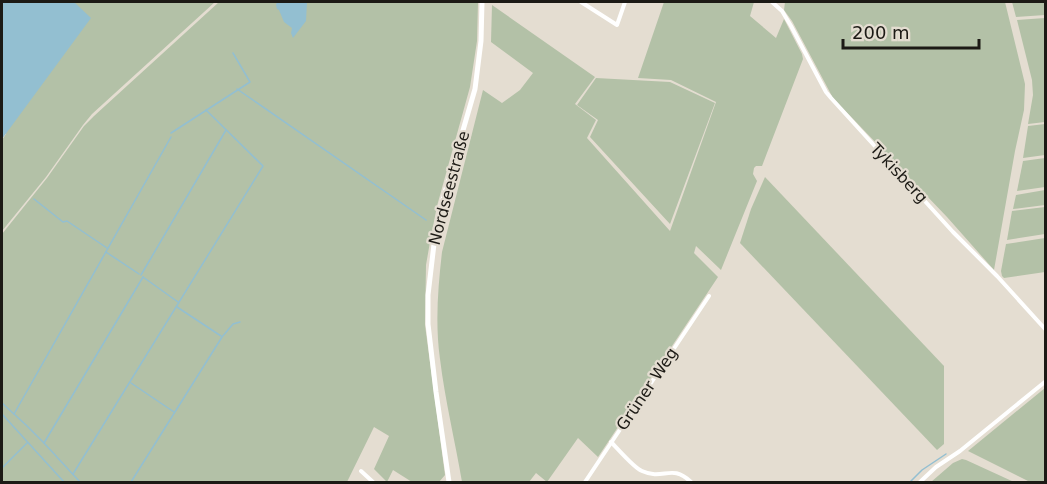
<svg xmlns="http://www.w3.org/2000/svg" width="1047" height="484" viewBox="0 0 1047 484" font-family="'DejaVu Sans',sans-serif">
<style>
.green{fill:#b3c1a7}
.water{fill:#93bfd1}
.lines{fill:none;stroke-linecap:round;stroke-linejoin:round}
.stream{stroke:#93bfd1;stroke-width:1.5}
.minor{stroke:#fff;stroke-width:4}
.secondary{stroke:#fff;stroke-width:5}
.labels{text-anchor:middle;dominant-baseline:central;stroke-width:4.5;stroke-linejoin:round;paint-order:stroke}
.street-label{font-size:16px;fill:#1c1a15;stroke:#e4ddd1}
</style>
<rect width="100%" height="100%" fill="#e4ddd1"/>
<g class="green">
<polygon points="2,2 215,2 92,114 83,125 46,177 2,231 2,140 6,134"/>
<polygon points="219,2 478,2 477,41 470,87 437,206 430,242 426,265 425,325 445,475 439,482 412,482 393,470 387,482 374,469 389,436 374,427 347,482 2,482 2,234 47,178 84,126 94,116"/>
<path d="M664,2H754L750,16L776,38L784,19L802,54L803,59L762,166H756L754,168L753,174L757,181L721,270L696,246L694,253L718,277L598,457L578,438L547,482L536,473L529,482H462C455,441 445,400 440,359C435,323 438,287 442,252L483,90L502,103L520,90L533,73L491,42L492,5L595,77L575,104L596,120L587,138L670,231L716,102L671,80L638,78Z"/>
<polygon points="785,2 1005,2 1025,84 1024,110 1015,151 994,270 947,217 833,98 792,21 784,10"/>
<polygon points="1012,2 1045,2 1045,15 1016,17"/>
<polygon points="1045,18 1045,122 1028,124 1033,95 1032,80 1017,20"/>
<polygon points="596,78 670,82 715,103 670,224 590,137 598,120 577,105"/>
<polygon points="1045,124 1045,155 1023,158 1028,126"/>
<polygon points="1045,158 1045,187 1017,191 1023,161"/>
<polygon points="765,177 944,366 944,444 937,450 740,243 751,209"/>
<polygon points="1045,190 1045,205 1013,209 1016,195"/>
<polygon points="1045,207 1045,234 1007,240 1012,211"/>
<polygon points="1045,238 1045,272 1004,278 1002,276 1001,271 1006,244"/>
<polygon points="1045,388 1045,482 1030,482 968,451"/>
<polygon points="962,459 966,460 1014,482 931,482 953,463"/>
</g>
<g class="water">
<polygon points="2,2 74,2 91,18 2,139"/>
<polygon points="277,2 307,2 306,21 293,38 291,33 292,28 284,22 279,10 277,9 276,5"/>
</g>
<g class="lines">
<g class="stream">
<polyline points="237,89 426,220"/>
<polyline points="171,133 250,82 233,53"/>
<polyline points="34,199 63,222 67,221 107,248"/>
<polyline points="106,252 139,274"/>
<polyline points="141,275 226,130"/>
<polyline points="143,277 178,302"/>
<polyline points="177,307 221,336"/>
<polyline points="131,383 174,412"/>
<polyline points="2,403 26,425 44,443 80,482"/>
<polyline points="2,414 64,482"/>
<polyline points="14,414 171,137"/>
<polyline points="44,443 143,277"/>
<polyline points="2,468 27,443"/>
<polyline points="73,474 263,166 206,110"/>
<polyline points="131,482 222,337 233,324 240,322"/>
<polyline points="910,482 922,470 946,454"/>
</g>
<g class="minor">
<polyline points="581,2 617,25 625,2"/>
<polyline points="772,2 782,11 791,26 826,92 831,98 953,232 997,276 1046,330"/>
<path d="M611,442C618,449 634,468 642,471C664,481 671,463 691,482"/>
<polyline points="361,471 373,482"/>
<polyline points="585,482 709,296"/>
<polyline points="920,482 936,467 960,451 1046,381"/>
</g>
<polyline class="secondary" points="449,482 436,392 428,324 428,295 434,244 441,206 475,89 481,41 482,2"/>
</g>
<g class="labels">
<g class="street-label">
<text transform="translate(899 173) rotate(47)">Tykisberg</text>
<text transform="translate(449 188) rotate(-75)">Nordseestraße</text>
<text transform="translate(647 389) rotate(-56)">Grüner Weg</text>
</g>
</g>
<rect width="1047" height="484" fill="none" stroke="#1c1a15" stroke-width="6"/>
<path d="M843 39v9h136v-9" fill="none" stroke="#1c1a15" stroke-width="3"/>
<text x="852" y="39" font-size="18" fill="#1c1a15" stroke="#e4ddd1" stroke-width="4.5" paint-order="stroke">200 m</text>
</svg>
